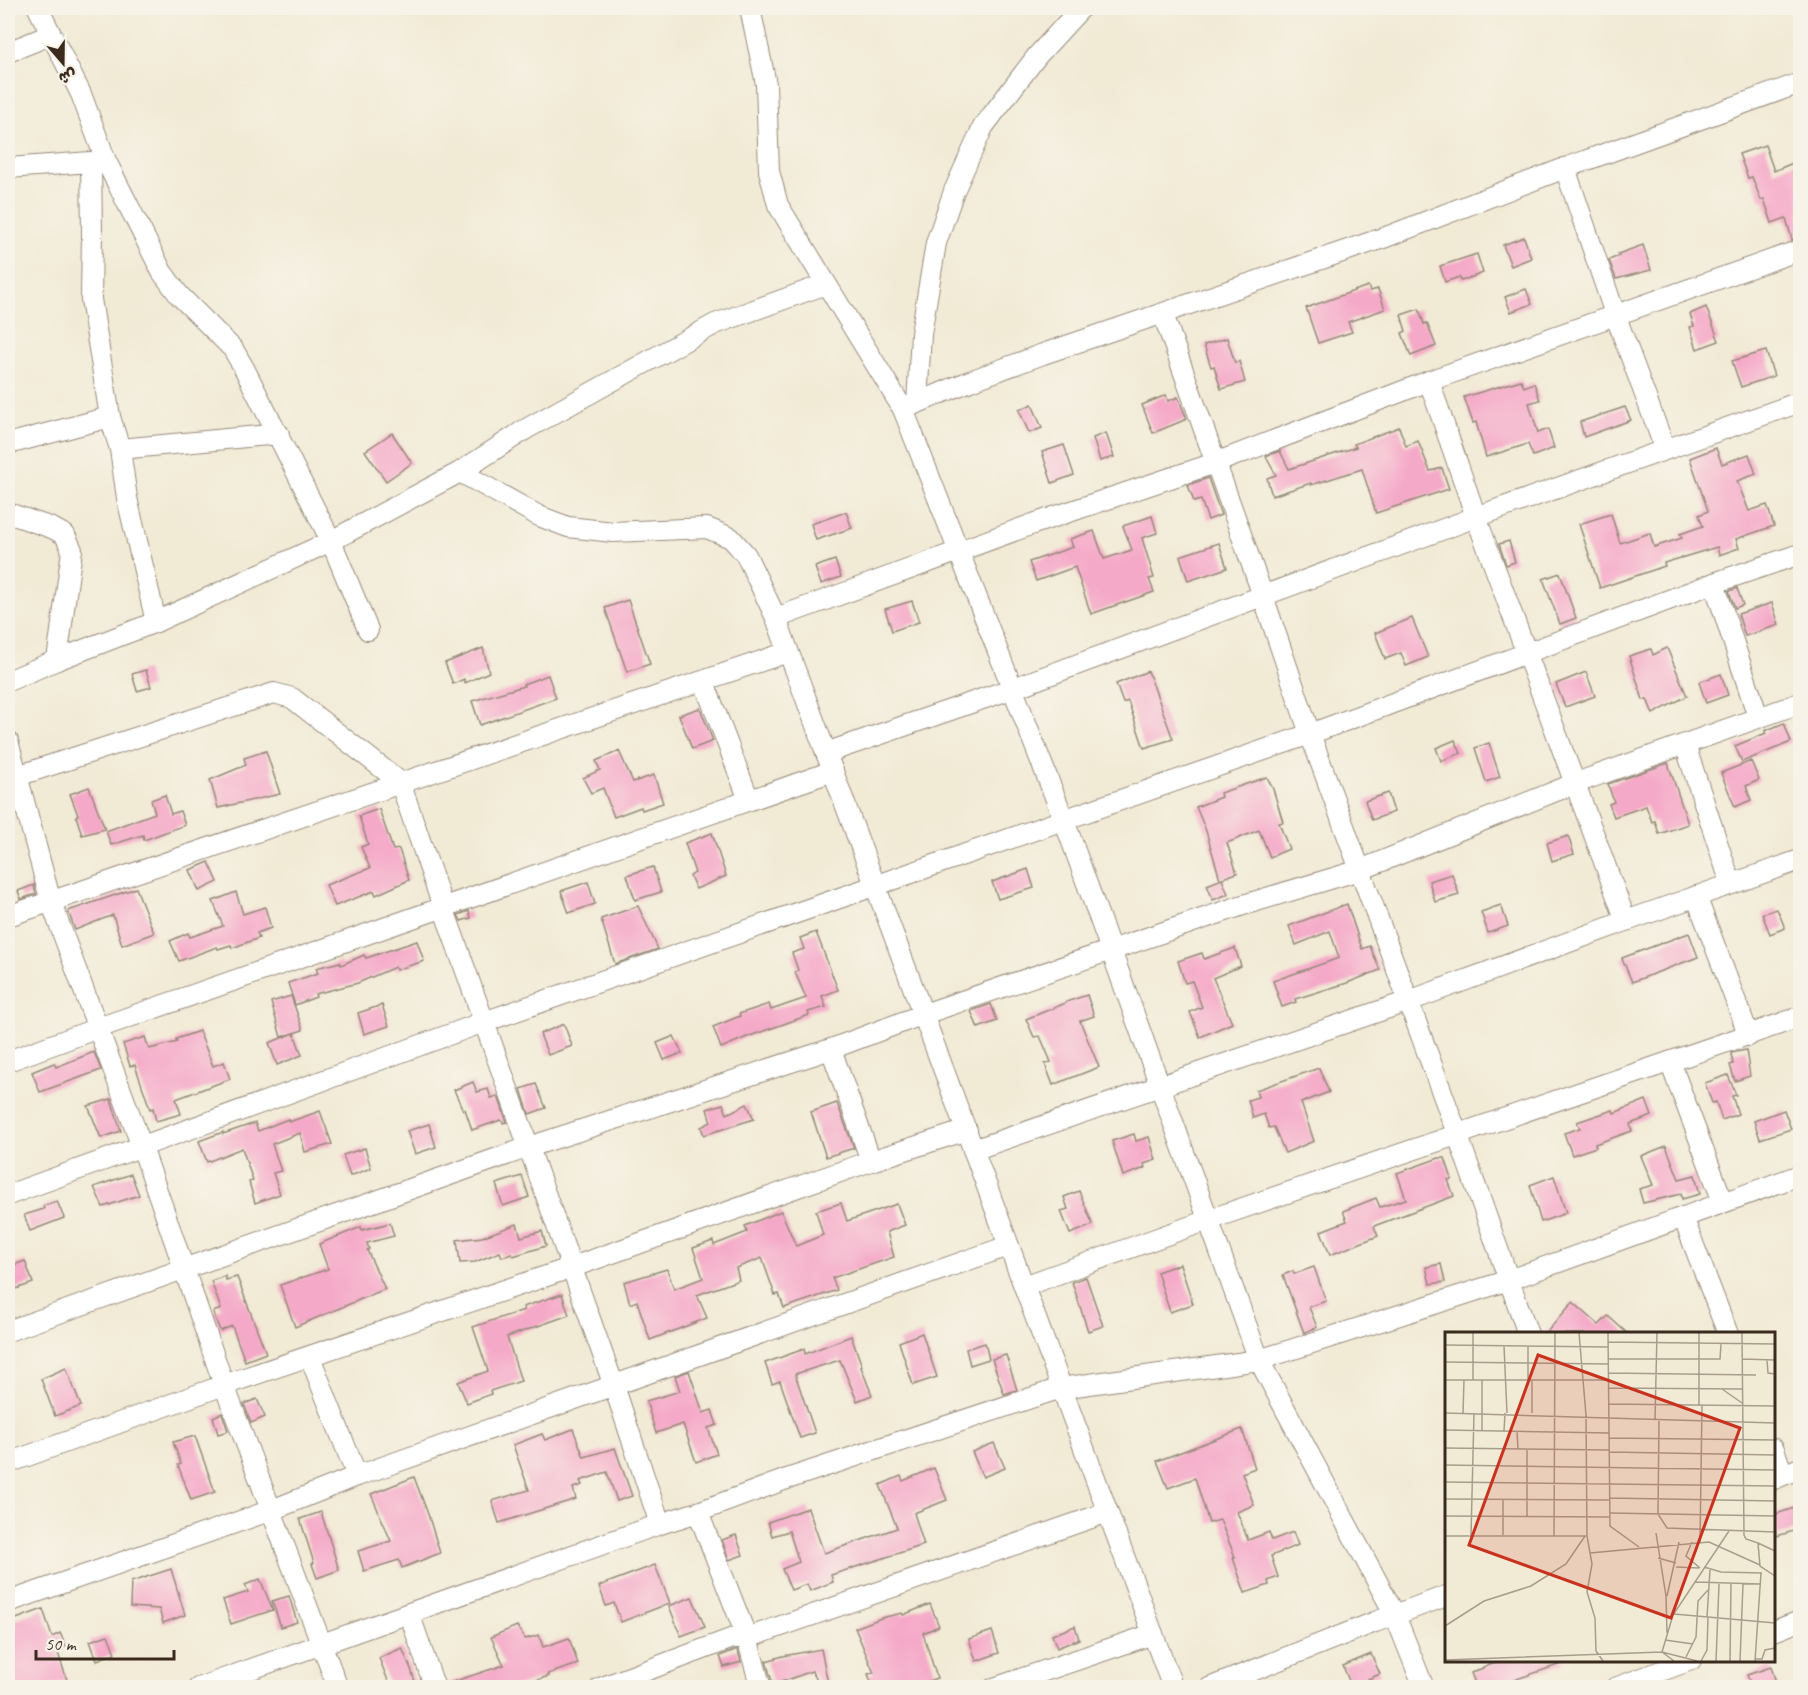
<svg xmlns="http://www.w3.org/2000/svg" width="1808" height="1695" viewBox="0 0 1808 1695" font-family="Caveat,'Playpen Sans Arabic',sans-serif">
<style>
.building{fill:#f5a9c8}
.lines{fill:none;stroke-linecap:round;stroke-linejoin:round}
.street-casing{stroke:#968a7a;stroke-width:22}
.street{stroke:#fff;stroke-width:20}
.inset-road{fill:none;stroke:#a89d8c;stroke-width:1.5}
.view{fill:#c8321e;fill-opacity:0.15;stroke:#c8321e;stroke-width:3}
.inset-edge{fill:none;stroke:#3b2a1e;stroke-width:3}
</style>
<rect width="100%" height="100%" fill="#f7f3e8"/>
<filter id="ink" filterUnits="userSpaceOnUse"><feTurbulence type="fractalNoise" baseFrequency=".0167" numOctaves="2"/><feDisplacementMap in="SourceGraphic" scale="12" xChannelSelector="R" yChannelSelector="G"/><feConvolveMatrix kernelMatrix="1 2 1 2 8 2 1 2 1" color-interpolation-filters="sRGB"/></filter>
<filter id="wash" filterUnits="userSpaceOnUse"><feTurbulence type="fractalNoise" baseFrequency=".008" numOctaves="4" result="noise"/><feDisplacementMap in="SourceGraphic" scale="24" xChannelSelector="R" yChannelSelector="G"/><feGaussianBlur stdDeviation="1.35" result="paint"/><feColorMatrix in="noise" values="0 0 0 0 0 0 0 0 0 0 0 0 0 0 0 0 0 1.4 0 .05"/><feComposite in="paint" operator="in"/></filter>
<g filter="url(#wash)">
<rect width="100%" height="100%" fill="#f1ead5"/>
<g id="blocks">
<g class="building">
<polygon points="1765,145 1774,171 1800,160 1800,238 1792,240 1786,218 1772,223 1764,199 1761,200 1752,177 1748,178 1739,154"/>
<polygon points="1524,237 1531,258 1511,266 1503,245"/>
<polygon points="1643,245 1651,270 1616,279 1609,260 1619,256 1618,254"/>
<polygon points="1477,254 1483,273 1461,281 1459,277 1445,282 1440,266"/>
<polygon points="1368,286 1370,291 1378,289 1385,309 1348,322 1352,332 1318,343 1306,308"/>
<polygon points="1526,289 1532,304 1511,312 1505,297"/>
<polygon points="1706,307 1719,341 1697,349 1690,327 1694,326 1690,314"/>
<polygon points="1419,309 1424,324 1427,323 1436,346 1411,356 1402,333 1406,331 1401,315"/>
<polygon points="1227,338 1235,363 1239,361 1245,382 1221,389 1214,366 1211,367 1204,345"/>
<polygon points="1766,351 1774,376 1741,387 1732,361"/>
<polygon points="1521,380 1524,387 1534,383 1540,400 1529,403 1538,433 1548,429 1554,448 1533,456 1528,444 1486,457 1476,422 1473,423 1464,397"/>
<polygon points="1166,395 1168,401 1178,397 1187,419 1153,433 1142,405"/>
<polygon points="1032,404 1042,428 1029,433 1019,410"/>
<polygon points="1625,407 1631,420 1584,437 1580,422"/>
<polygon points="1399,427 1406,446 1418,441 1430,471 1442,468 1449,489 1376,513 1362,469 1311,485 1311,483 1272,496 1267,478 1276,475 1266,457 1268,455 1280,451 1289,469 1356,447 1354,444"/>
<polygon points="392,433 412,463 386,481 365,451"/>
<polygon points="1106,433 1114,457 1100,461 1093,438"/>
<polygon points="1064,445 1074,475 1052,483 1042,452"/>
<polygon points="1716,448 1722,464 1749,454 1756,474 1737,481 1749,511 1767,505 1774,526 1736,539 1739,548 1719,555 1717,547 1664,563 1665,566 1600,588 1579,524 1611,514 1620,543 1650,533 1654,547 1682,538 1680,534 1703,526 1699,515 1708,511 1690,458"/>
<polygon points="1208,478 1221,515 1208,520 1201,500 1194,502 1188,485"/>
<polygon points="846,512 852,528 816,540 811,524"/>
<polygon points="1152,516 1157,533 1142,538 1154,578 1149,579 1154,592 1091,614 1075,567 1036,581 1029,562 1073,547 1070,539 1094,531 1104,559 1132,550 1123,526"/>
<polygon points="1509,541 1515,562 1506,565 1499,544"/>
<polygon points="1219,543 1227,568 1188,581 1180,556"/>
<polygon points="835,560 841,577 821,584 815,567"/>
<polygon points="1560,573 1576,618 1560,624 1543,579"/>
<polygon points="1737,588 1743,605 1735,608 1729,591"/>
<polygon points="628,600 650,664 627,672 605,608"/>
<polygon points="912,601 919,622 892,631 885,609"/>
<polygon points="1772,603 1779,625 1745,636 1738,614"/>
<polygon points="1412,618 1428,657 1406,666 1401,653 1385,659 1375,633"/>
<polygon points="483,648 489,672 465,683 464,679 453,684 445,663"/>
<polygon points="1667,648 1687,696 1653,714 1647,699 1643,700 1629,656 1651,649 1653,655"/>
<polygon points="146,670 151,687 137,691 132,674"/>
<polygon points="1148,671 1173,739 1144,748 1128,701 1123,703 1116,684"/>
<polygon points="1586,672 1595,696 1565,707 1556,684"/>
<polygon points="1721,674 1728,695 1706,703 1699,682"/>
<polygon points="548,675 556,698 480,725 472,701 524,686 523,684"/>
<polygon points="700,708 713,741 692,749 679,715"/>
<polygon points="1784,723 1791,742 1742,762 1735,746 1766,733 1765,731"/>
<polygon points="1455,740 1461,753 1441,761 1436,748"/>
<polygon points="1489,743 1500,777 1486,782 1475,748"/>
<polygon points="266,751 280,794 218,808 210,780 246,765 244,758"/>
<polygon points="619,751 633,782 654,775 663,803 642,810 641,807 614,817 603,788 591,793 583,778 600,770 596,761"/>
<polygon points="1751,761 1759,780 1746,786 1751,800 1735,807 1721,773"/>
<polygon points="1668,763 1688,824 1659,834 1655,821 1652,822 1646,806 1614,817 1609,804 1614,802 1608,784"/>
<polygon points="1267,777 1273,789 1283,822 1279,823 1289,849 1270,857 1259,830 1227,843 1237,873 1220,879 1206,831 1196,807 1221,797 1220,793"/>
<polygon points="89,787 105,829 82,835 76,816 78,815 70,794"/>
<polygon points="1388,793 1394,812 1372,820 1365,801"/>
<polygon points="165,795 171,814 180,811 185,825 144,840 143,835 111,845 106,831 155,813 151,800"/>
<polygon points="379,809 393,850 399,849 409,880 376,895 374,891 335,906 326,885 370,868 361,847 368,844 359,816"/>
<polygon points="712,833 726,876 696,889 690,876 695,873 685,843"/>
<polygon points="1568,836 1574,854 1552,861 1547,843"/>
<polygon points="209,862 218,882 199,891 190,870"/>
<polygon points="653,867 661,892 635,900 627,875"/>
<polygon points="1028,869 1034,888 998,899 992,882"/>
<polygon points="1452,874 1459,895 1435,902 1429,881"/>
<polygon points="1222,879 1228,894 1213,900 1207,885"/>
<polygon points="588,882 595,904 569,913 561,891"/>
<polygon points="34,885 36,894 21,899 18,891"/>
<polygon points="136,888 154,933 122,945 113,915 75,930 68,911"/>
<polygon points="236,892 243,914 265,907 271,928 257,933 259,938 232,948 231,945 218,949 217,947 179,961 170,941 188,933 190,937 223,926 213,901"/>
<polygon points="1347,904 1362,949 1370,946 1380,970 1347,983 1295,999 1296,1002 1282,1007 1273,981 1339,958 1330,931 1296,945 1289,926"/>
<polygon points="1501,905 1508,926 1488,933 1481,912"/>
<polygon points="638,906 658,949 615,964 601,919"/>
<polygon points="1777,909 1785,928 1770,934 1762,914"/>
<polygon points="469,911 471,918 461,921 458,915"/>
<polygon points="816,932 838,990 822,996 826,1007 808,1012 809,1015 747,1037 721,1048 713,1027 740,1016 739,1014 769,1004 771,1010 806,998 795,972 798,970 792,953 804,949 800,938"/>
<polygon points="1689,933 1698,957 1632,982 1622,958"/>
<polygon points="417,941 424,961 396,970 395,967 358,983 315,994 316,997 295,1005 288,983 318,973 316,968 340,962 341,965 364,955 366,958"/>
<polygon points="1235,948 1241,966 1213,978 1232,1023 1200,1037 1190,1012 1202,1007 1192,981 1185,983 1178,961 1202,953 1204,959"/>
<polygon points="1087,995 1094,1016 1080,1021 1099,1067 1053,1085 1045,1064 1051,1062 1040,1036 1034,1037 1026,1019 1066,1003 1066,1002"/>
<polygon points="291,996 303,1030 281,1037 271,1002"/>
<polygon points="991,1004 997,1021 978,1028 971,1011"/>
<polygon points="382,1005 389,1026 364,1034 358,1013"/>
<polygon points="564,1024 572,1046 548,1055 540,1034"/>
<polygon points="199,1031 213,1066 224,1062 230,1079 176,1099 181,1114 156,1121 153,1108 150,1109 135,1065 130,1066 123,1044 145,1037 149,1049 177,1042 176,1039"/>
<polygon points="294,1033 302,1055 277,1065 269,1043"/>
<polygon points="674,1036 682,1053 664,1060 657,1043"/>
<polygon points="1746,1050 1750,1076 1735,1081 1730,1065 1733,1064 1731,1053"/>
<polygon points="94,1052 101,1070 40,1092 32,1072 54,1063 56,1067"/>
<polygon points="1319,1068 1329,1092 1301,1103 1314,1141 1285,1153 1274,1127 1269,1128 1264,1114 1253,1118 1248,1100 1258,1097 1256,1090"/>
<polygon points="1728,1075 1736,1095 1732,1096 1738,1114 1722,1120 1716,1102 1712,1103 1705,1083"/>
<polygon points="473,1082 477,1092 488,1089 491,1098 498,1096 507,1122 503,1123 501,1120 472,1130 465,1109 463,1110 454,1090"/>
<polygon points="536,1084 546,1108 529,1114 521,1089"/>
<polygon points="111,1099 121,1131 101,1138 88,1106"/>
<polygon points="1646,1100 1652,1116 1630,1124 1632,1131 1595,1144 1596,1147 1572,1155 1564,1133 1580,1128 1577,1122 1613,1110 1614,1113"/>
<polygon points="837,1103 854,1148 826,1157 811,1112"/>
<polygon points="723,1104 727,1114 747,1104 754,1119 704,1135 701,1127 711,1122 707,1109"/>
<polygon points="1784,1110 1791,1129 1760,1139 1754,1121"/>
<polygon points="320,1111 332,1144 305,1152 300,1133 272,1144 281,1171 273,1173 280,1194 255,1203 249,1182 253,1181 242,1148 207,1162 199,1141 223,1132 223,1134 255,1123 258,1131 288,1119 289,1122"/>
<polygon points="429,1124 436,1147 415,1154 407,1131"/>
<polygon points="1134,1134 1136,1141 1149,1137 1156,1160 1144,1164 1145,1168 1123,1176 1112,1141"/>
<polygon points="1666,1146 1679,1179 1695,1175 1700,1194 1682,1199 1681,1194 1643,1203 1639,1189 1653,1185 1641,1156"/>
<polygon points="365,1148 371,1168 350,1176 343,1155"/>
<polygon points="1439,1158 1445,1158 1452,1179 1448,1180 1454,1196 1374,1226 1378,1236 1330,1255 1321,1231 1347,1221 1343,1211 1376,1198 1380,1207 1406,1199 1397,1173"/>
<polygon points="131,1174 139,1195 103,1207 94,1187"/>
<polygon points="522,1176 529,1197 503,1206 496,1184"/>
<polygon points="1554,1176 1566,1213 1541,1222 1530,1185"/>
<polygon points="1079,1191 1093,1225 1070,1234 1061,1211 1068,1209 1064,1197"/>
<polygon points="57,1201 64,1218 30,1231 24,1215 44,1209 43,1206"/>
<polygon points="841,1203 847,1221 897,1204 905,1225 887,1232 894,1257 832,1278 837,1290 784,1308 779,1294 775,1295 762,1258 736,1268 739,1280 697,1295 707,1318 650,1340 637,1301 630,1304 624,1282 667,1269 674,1289 703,1278 693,1248 713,1241 714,1245 747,1232 745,1226 781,1211 796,1246 823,1235 816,1211"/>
<polygon points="390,1223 394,1236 367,1243 369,1249 367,1250 385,1289 295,1327 280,1285 328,1269 319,1244 361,1227 362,1230"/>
<polygon points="517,1224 521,1237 542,1231 546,1246 513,1256 512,1254 502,1257 500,1252 475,1262 460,1263 457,1240 482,1237"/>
<polygon points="25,1261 33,1283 13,1290 8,1267"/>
<polygon points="1180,1264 1193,1304 1170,1312 1157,1272"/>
<polygon points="1441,1264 1445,1282 1430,1284 1426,1267"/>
<polygon points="1314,1267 1326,1301 1309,1307 1317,1327 1304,1333 1283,1275 1293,1271 1294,1274"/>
<polygon points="225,1276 226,1280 237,1277 266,1353 245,1361 232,1326 220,1331 213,1312 221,1309 211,1281"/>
<polygon points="1086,1277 1103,1326 1088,1331 1072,1282"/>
<polygon points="562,1294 569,1315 507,1337 521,1381 490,1391 491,1394 467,1403 458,1382 488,1371 473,1327 524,1310 523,1307"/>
<polygon points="1573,1302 1599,1325 1608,1316 1628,1334 1545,1334"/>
<polygon points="922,1333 937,1377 913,1385 899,1342"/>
<polygon points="851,1336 862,1366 861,1367 872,1395 857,1401 840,1360 795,1374 815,1433 800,1438 780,1381 772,1384 765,1363 804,1349 805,1354"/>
<polygon points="985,1343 989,1359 970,1365 966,1349"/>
<polygon points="1006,1355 1017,1390 1004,1394 992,1359"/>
<polygon points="66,1368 81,1406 55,1416 41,1379"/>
<polygon points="689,1371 703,1413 712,1410 717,1425 708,1428 717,1454 696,1462 683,1424 656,1433 646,1401 680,1391 675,1376"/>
<polygon points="257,1399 265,1417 251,1423 244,1404"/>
<polygon points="222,1413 228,1431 218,1434 213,1417"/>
<polygon points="573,1429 584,1457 615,1448 632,1496 617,1501 607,1472 580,1481 582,1485 573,1488 576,1499 499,1523 492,1501 529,1490 513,1445 542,1434 545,1440"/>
<polygon points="1242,1429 1255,1468 1242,1473 1254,1505 1237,1512 1248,1540 1269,1532 1272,1540 1293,1532 1298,1545 1271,1556 1278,1577 1268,1581 1269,1585 1245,1593 1233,1558 1235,1557 1220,1520 1209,1523 1195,1478 1168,1488 1157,1461"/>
<polygon points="195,1436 215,1492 191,1500 178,1465 181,1464 173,1442"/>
<polygon points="994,1443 1005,1468 983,1477 972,1452"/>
<polygon points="934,1468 947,1500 914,1513 924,1545 831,1575 833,1582 810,1591 807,1584 791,1590 782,1569 799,1562 789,1531 772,1536 768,1522 808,1508 824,1553 897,1528 880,1485 901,1476 903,1481"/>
<polygon points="414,1477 428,1514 440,1553 402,1568 399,1560 364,1571 358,1551 391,1541 371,1494"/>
<polygon points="1797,1507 1800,1519 1800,1529 1777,1536 1773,1524 1773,1515"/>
<polygon points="321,1512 339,1570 317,1578 312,1564 314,1563 300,1519"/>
<polygon points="736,1535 743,1555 729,1560 722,1540"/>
<polygon points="655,1565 670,1603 621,1622 614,1603 606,1606 599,1586"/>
<polygon points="171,1569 185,1615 163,1623 159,1609 130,1607 131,1582"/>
<polygon points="260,1579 273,1610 231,1624 223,1600 248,1592 245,1585"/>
<polygon points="289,1596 297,1622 281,1627 272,1601"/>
<polygon points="692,1597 705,1627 681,1636 669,1606"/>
<polygon points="930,1604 939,1626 923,1633 937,1678 909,1688 873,1688 868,1674 874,1673 855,1628 881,1618 902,1613 903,1615"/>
<polygon points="43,1609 52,1637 60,1633 66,1646 57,1650 67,1680 44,1688 8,1688 8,1622"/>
<polygon points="517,1626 525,1639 539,1635 543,1647 569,1638 578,1664 548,1674 549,1676 512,1688 447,1688 446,1684 504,1665 491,1637"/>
<polygon points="1075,1626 1079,1639 1057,1648 1052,1635"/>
<polygon points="992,1631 999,1653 976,1661 969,1639"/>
<polygon points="108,1635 115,1653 97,1660 90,1641"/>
<polygon points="402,1648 411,1669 417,1688 391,1688 379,1658"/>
<polygon points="821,1649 829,1688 821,1688 812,1671 773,1685 766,1661 783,1656"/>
<polygon points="735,1650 738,1650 741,1662 724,1667 720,1656"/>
<polygon points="1371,1654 1380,1674 1368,1679 1372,1688 1352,1688 1343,1666"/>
<polygon points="1502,1660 1564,1660 1564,1663 1502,1684 1504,1688 1477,1688 1471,1673"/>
<polygon points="1771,1667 1778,1688 1752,1688 1747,1675"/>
</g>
</g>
</g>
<g filter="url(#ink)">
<use href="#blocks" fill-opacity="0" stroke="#968a7a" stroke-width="1.5"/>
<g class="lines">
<g class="street-casing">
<g id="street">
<polyline points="38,8 81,94 106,161 162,272 179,295 233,349 245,370 331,541 368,630"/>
<polyline points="750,8 766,84 769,171 778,205 903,409 1064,820 1259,1360 1395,1615 1424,1688"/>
<polyline points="8,52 50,35"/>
<polyline points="106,161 91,162 92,234 91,299 110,417 120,449 127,498 156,622"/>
<polyline points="8,168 91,162"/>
<polyline points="1565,168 1615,314 1665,449"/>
<polyline points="1163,314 1263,596 1310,734 1458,1136 1528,1334"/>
<polyline points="1429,381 1476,517 1626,921"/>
<polyline points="917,403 921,334 936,243 954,191 983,127 1037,56 1081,8"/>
<polyline points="903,409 970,381 1043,354 1386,237 1565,168 1800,83"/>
<polyline points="8,444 110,417"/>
<polyline points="120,449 279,434"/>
<polyline points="460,472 539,516 568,527 613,532 707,528 731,538 746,555 776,618 1173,1688"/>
<polyline points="8,513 52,528 65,535 72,550 57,660"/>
<polyline points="1714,583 1758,717"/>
<polyline points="776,618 1033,524 1215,463 1429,381 1800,250"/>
<polyline points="8,681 57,660 156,622 331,541 460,472 526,429 715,324 826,284"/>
<polyline points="704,682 749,800"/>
<polyline points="8,741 51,902 142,1147 224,1385 338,1688"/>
<polyline points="1685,745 1731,884"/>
<polyline points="826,753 1011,689 1476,517 1800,402"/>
<polyline points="8,779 274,693 292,698 400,782 443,907 614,1386 660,1524"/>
<polyline points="1696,896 1749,1036"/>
<polyline points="8,916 788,652"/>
<polyline points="831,1049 871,1161"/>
<polyline points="8,1061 98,1028 833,771"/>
<polyline points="1670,1062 1723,1202"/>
<polyline points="973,1150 1409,1001 1626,921 1800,860"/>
<polyline points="8,1195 484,1022 1310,734 1714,583 1800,554"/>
<polyline points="1683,1217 1728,1334"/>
<polyline points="1024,1286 1208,1220 1800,1017"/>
<polyline points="8,1331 529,1147 831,1049 924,1014 1240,906 1360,870 1576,783 1800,703"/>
<polyline points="310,1357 357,1476"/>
<polyline points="1774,1449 1783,1475"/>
<polyline points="8,1463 224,1385 570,1268 871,1161 967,1130"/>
<polyline points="1774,1479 1800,1468"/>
<polyline points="698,1512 747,1638 761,1688"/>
<polyline points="8,1602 272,1510 357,1476 1008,1246"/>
<polyline points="409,1613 435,1688"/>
<polyline points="1774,1631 1800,1621"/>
<polyline points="198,1688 660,1524 698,1512 784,1480 1061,1388 1259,1360 1509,1280 1800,1175"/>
<polyline points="600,1688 733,1638 747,1638 1108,1512"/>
<polyline points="994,1688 1153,1634"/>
<polyline points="1209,1688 1375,1622 1446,1596"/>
<polyline points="1615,1688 1691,1660"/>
</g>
</g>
<use href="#street" class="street"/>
</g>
</g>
<g transform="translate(1445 1332)">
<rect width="330" height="330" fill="#f1ead5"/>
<path class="inset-road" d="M134,1L141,83L142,204L147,232L142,260L150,286L151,319L158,329M163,1L165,194L194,215M297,1L299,203L301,207L313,211L315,234L330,244M163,10L330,12M0,13L163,15M59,14L62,81M83,14V49M163,27H275L276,12M297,27L330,28M322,28L323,41L330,42M0,30L163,32M163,41L311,43M0,48H164M28,48V1M87,48V81M164,56L297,57M277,57L297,71M164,72L330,74M254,73V1M0,81L330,91M18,81L19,48M210,88L212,1M214,89L213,182L222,196L330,200M0,98L164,101M37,99V48M59,99L60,81M72,99L73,117M164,106L330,108M0,116L164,118M82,117V185M164,120L330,123M0,133L330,138M0,150L330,154M164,166L330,169M0,167L164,168M164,181L330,184M0,184L164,185M211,201L221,264L222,301M58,203V168M0,204H141M26,204L29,81M109,204L110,1M247,210L241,224L255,236M255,210L257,73M313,211L330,219M145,221L264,210L315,233M213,226L231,231M231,235L254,236M259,235L276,240L317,241M250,250L315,252M222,264L234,210M229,282L330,291M262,285L265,238M0,294L39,269L86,254L121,232L140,204M220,308L248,312M241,325L251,305L253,269L263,258M310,327H317L320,318L330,316M0,328L217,320L252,329M229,329L217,320L228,283L284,199M256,329L262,318L263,285M271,329L274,252M285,329L286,252M295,329L298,252M310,329L316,241"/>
<path class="view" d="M93,23L295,96L226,286L24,213Z"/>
<rect width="330" height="330" class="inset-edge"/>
</g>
<rect width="1808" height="1695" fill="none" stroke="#f7f3e8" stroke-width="30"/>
<g transform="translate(63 63) rotate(160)" stroke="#f7f3e8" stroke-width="4.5" paint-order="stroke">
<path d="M0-4.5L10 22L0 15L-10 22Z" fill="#3b2a1e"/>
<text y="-9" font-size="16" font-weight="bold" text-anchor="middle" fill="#3b2a1e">ش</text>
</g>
<path d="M36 1650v9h138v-9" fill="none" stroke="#3b2a1e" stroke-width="3"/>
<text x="45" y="1650" font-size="18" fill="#3b2a1e" stroke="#f7f3e8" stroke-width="4.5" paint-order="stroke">50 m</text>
</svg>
